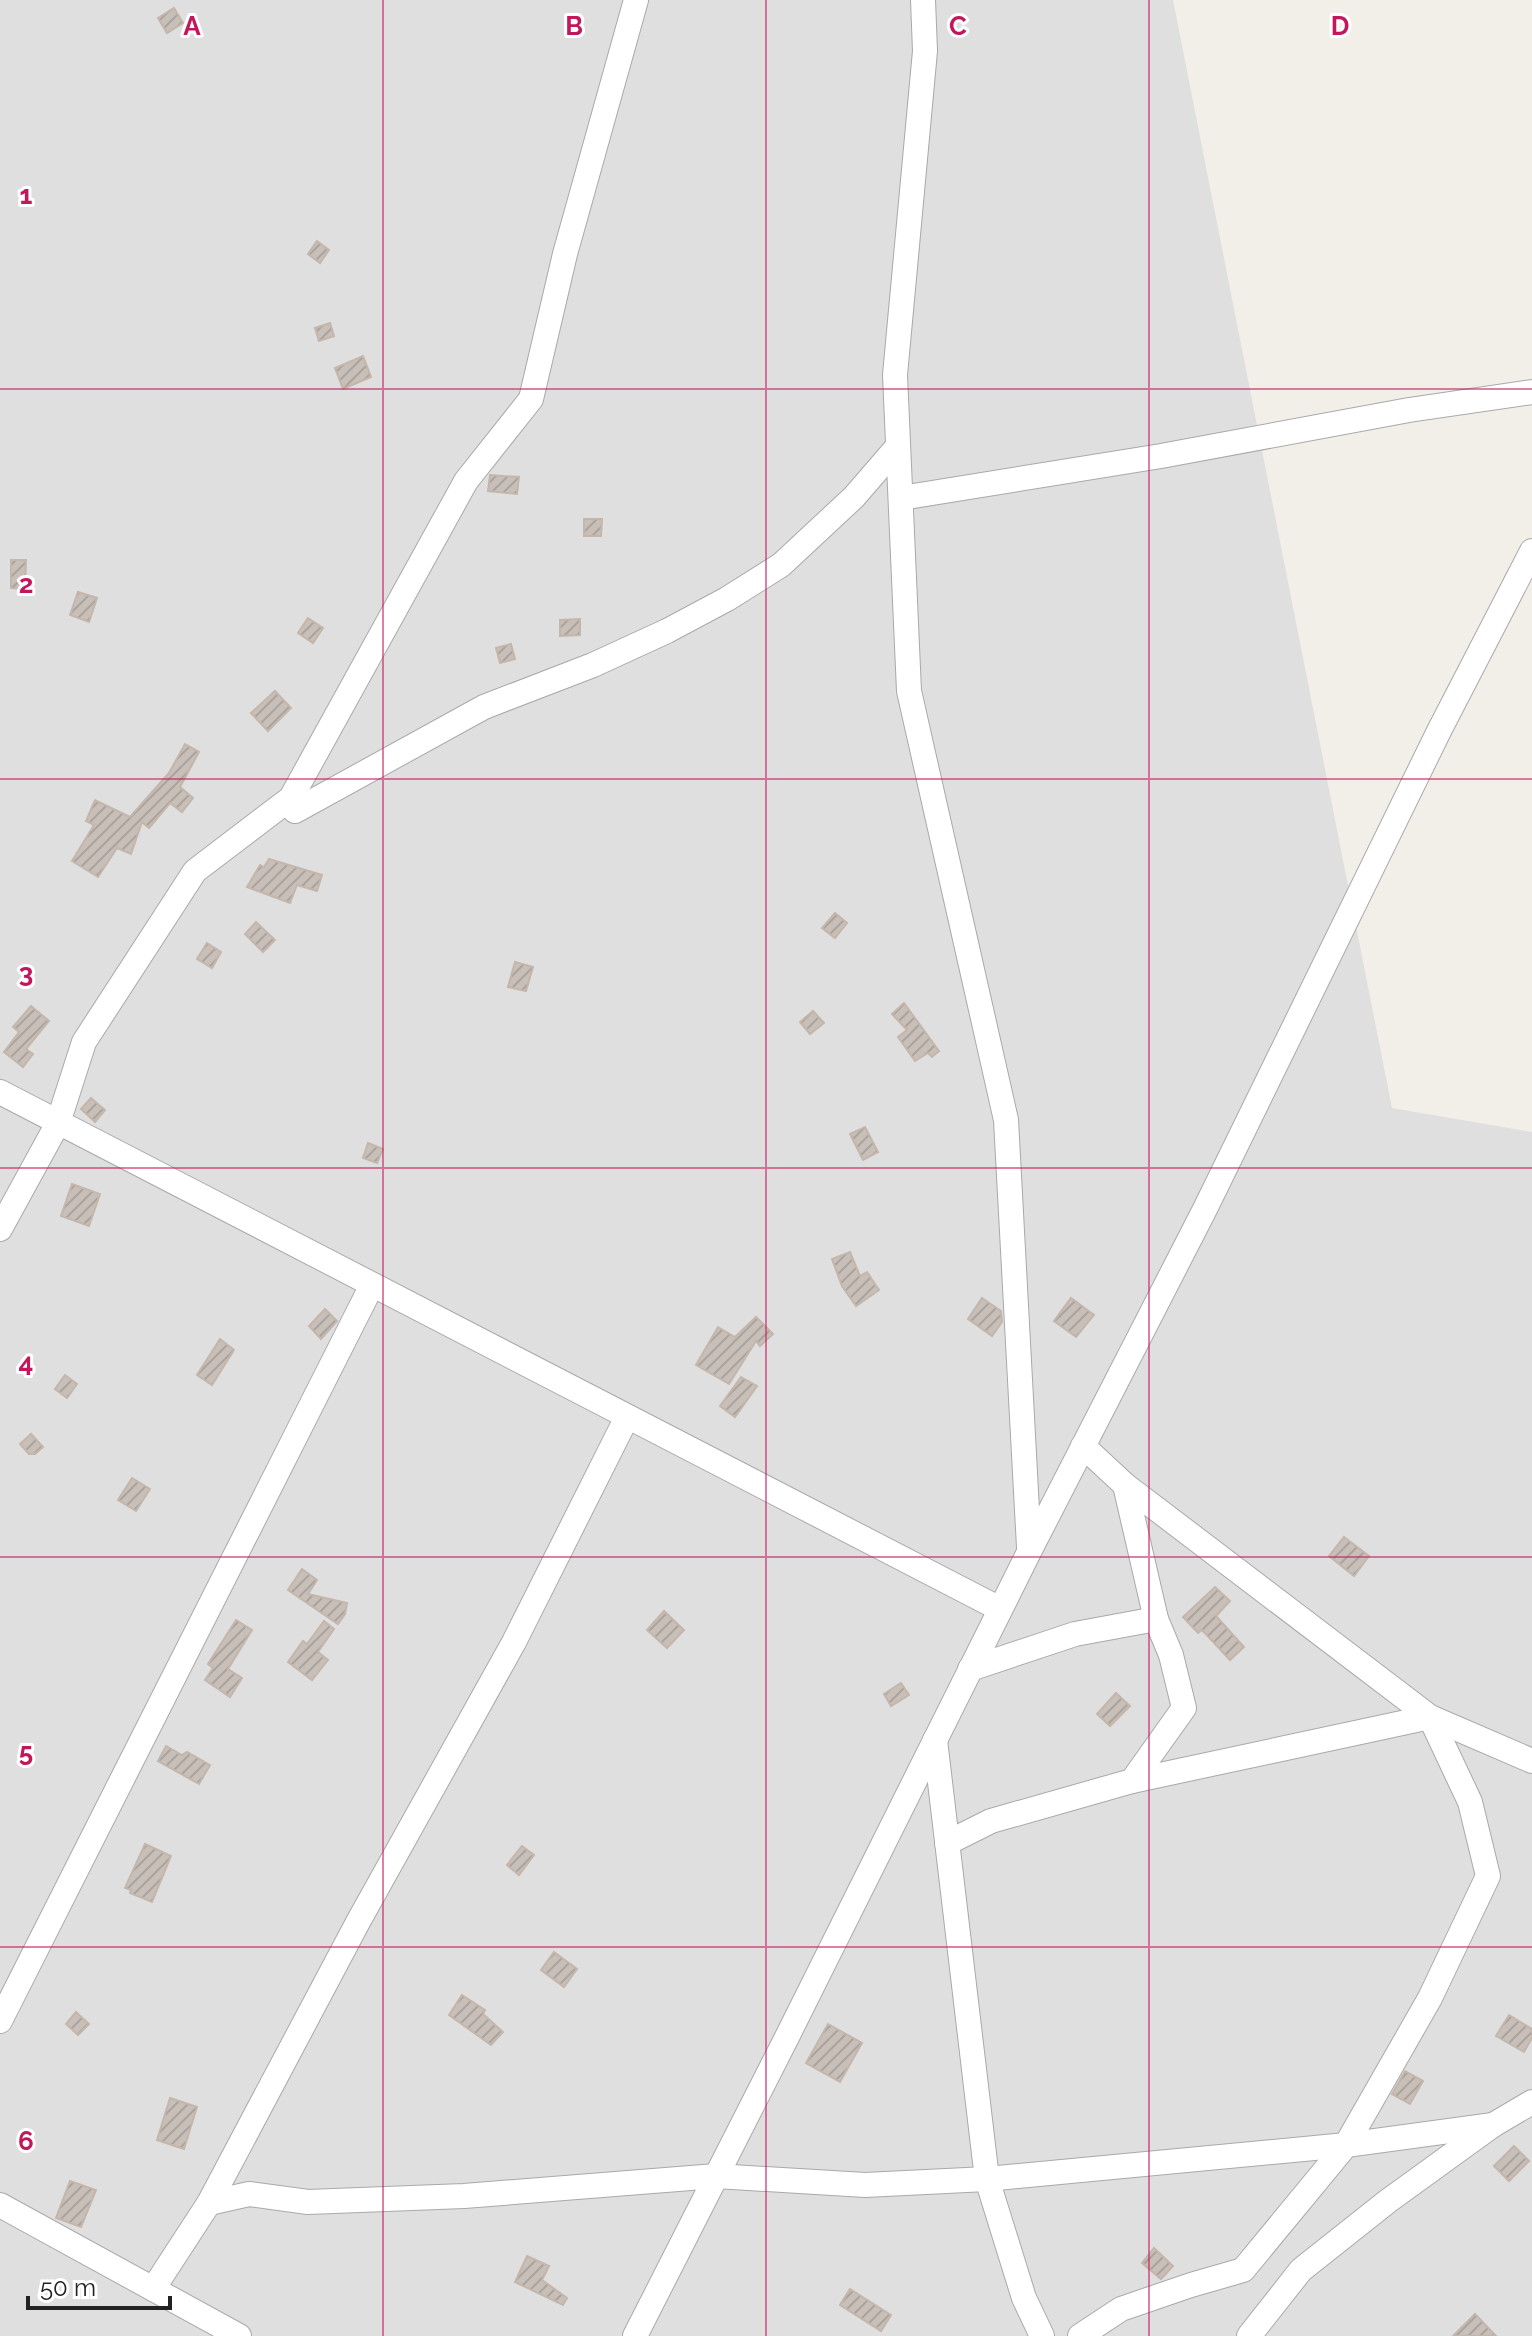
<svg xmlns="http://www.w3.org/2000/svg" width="1532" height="2336" viewBox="0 0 1532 2336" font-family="Raleway,sans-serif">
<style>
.residential{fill:#e0dfdf}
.building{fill:url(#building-hatch);stroke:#c4b6ab;stroke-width:2}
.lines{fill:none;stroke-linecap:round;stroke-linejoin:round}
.minor-casing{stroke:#a9a9a9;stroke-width:26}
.minor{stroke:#fff;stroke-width:24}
.grid{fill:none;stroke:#c2185b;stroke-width:2;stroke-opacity:0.55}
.grid-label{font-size:26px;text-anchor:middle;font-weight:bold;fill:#c2185b;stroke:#fff;stroke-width:6;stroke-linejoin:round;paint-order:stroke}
</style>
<defs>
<pattern id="building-hatch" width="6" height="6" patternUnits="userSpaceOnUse" patternTransform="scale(2)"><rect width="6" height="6" fill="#c7bfb8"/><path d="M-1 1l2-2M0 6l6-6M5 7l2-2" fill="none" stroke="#aba49e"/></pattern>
</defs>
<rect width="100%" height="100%" fill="#f2efe9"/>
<polygon class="residential" points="0,0 1173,0 1392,1108 1532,1132 1532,2336 0,2336"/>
<g class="building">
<polygon points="174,8 183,23 167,33 158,18"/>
<polygon points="317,241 329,250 320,263 308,254"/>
<polygon points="330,323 334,336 319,341 315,328"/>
<polygon points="363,356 371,377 343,389 335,368"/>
<polygon points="490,475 519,477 517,494 488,491"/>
<polygon points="584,519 602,519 601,536 584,536"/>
<polygon points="11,560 26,560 25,589 11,588"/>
<polygon points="78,592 97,598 89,622 70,615"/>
<polygon points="308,618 323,628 313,643 298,633"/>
<polygon points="580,619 580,635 560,636 560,620"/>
<polygon points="511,644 515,659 500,663 496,648"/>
<polygon points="275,691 291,708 268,731 251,713"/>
<polygon points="185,744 199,752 180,787 193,798 182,812 170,803 149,828 142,822 131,854 117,848 98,877 72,861 94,825 86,821 95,800 130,817 169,773"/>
<polygon points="269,859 322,875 317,891 297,885 290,903 247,887 260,865 264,867"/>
<polygon points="835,913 847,923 835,938 822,928"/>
<polygon points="256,922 275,940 263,952 245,934"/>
<polygon points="207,943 221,952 212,968 197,959"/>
<polygon points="515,962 533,967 526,991 508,987"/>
<polygon points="904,1003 939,1051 932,1057 928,1053 915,1061 898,1037 907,1030 892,1014"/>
<polygon points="31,1006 49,1021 26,1049 33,1054 23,1067 4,1052 19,1032 13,1027"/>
<polygon points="813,1011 824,1023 810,1034 800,1022"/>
<polygon points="91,1098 105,1110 95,1122 81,1109"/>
<polygon points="865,1127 878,1152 863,1160 850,1134"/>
<polygon points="368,1143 383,1149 377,1163 363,1158"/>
<polygon points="72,1184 100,1194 89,1226 61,1216"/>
<polygon points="850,1252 860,1276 867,1272 879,1290 856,1306 842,1286 832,1259"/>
<polygon points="982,1298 1001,1311 1002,1322 992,1336 968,1319"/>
<polygon points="1071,1298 1094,1315 1076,1337 1054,1321"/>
<polygon points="325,1309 337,1321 321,1339 309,1326"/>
<polygon points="756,1317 773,1334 760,1346 756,1341 729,1384 696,1365 718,1327 735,1337"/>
<polygon points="220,1339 234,1350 212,1385 197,1375"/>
<polygon points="65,1375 77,1384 67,1398 55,1389"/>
<polygon points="741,1377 757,1386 735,1417 720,1406"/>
<polygon points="31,1434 43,1447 35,1454 29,1454 20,1444"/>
<polygon points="132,1478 150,1489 136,1511 118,1500"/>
<polygon points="1344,1537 1369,1556 1354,1576 1329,1556"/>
<polygon points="302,1569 317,1580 308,1594 347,1603 345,1614 338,1624 288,1590"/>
<polygon points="1215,1587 1230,1601 1216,1616 1244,1647 1230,1660 1202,1630 1198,1633 1183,1617"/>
<polygon points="664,1611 684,1630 667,1648 647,1630"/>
<polygon points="236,1620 252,1630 228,1669 242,1678 230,1697 205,1680 213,1668 208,1664"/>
<polygon points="324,1621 334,1629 318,1652 328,1660 312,1680 288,1662 303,1641 307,1644"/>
<polygon points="901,1683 909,1695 891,1706 884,1694"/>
<polygon points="1116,1693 1130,1706 1110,1726 1097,1714"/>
<polygon points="166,1746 182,1755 187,1752 210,1765 199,1784 158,1761"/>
<polygon points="145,1844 171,1856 152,1902 130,1893 131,1890 125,1888"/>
<polygon points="522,1846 534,1855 519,1875 507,1865"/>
<polygon points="554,1952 577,1969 564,1987 541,1970"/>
<polygon points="462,1995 485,2010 483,2014 503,2032 491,2045 449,2015"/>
<polygon points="76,2012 89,2024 78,2035 66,2024"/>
<polygon points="1509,2015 1532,2029 1532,2038 1524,2052 1496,2036"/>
<polygon points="828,2024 862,2043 840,2082 806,2063"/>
<polygon points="1405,2071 1423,2081 1410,2104 1392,2094"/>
<polygon points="170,2098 197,2107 184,2149 157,2140"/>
<polygon points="1514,2146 1529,2161 1509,2181 1494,2166"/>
<polygon points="70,2181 96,2190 81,2227 56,2218"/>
<polygon points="1154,2248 1173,2266 1161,2279 1142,2263"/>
<polygon points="527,2256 549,2266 542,2280 567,2298 563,2305 515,2282"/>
<polygon points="850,2289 891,2315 881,2331 840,2305"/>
<polygon points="1475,2314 1496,2336 1453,2336"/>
</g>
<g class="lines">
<g class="minor-casing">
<g id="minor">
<polyline points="923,0 925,51 895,375 909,691 1006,1120 1029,1547"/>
<polyline points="901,498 1161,456 1409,410 1532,392"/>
<polyline points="295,811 484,707 593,665 667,631 727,599 781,565 854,497 898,446"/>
<polyline points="0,1092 1000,1609"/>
<polyline points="0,1229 58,1123 84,1042 195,871 291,798 466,481 531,399 565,254 636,0"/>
<polyline points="1083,1446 1125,1485 1156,1619"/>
<polyline points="935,1740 987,2179 1346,2145 1430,1998 1488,1876 1470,1802 1430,1717 1125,1485"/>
<polyline points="1132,1781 1430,1717 1532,1761"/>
<polyline points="947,1843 991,1821 1132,1781 1184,1708 1171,1655 1156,1619 1075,1634 970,1669"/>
<polyline points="0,2021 372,1285"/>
<polyline points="209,2203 249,2194 308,2202 464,2196 716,2176 865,2185 987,2179 1024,2298 1042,2336"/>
<polyline points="0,2205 239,2336"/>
<polyline points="153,2289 209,2203 358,1922 514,1642 627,1417"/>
<polyline points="635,2336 788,2035 1030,1550 1205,1209 1439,731 1532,551"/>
<polyline points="1080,2336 1121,2309 1191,2285 1243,2270 1346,2145 1493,2125"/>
<polyline points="1249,2336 1301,2270 1388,2201 1493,2125 1532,2102"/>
</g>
</g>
<use href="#minor" class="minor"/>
</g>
<path class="grid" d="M383,0V2336M766,0V2336M1149,0V2336M0,389H1532M0,779H1532M0,1168H1532M0,1557H1532M0,1947H1532"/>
<g class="grid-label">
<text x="192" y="35">A</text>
<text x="574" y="35">B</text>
<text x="958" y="35">C</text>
<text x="1340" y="35">D</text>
<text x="26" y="204">1</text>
<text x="26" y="593">2</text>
<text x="26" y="982">3</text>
<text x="26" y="1372">4</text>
<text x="26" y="1761">5</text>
<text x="26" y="2150">6</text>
</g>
<path d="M28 2296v12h142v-12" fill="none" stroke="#222222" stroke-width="4"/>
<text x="40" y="2296" font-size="24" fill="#222222" stroke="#ffffff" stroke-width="6" paint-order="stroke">50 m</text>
</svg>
